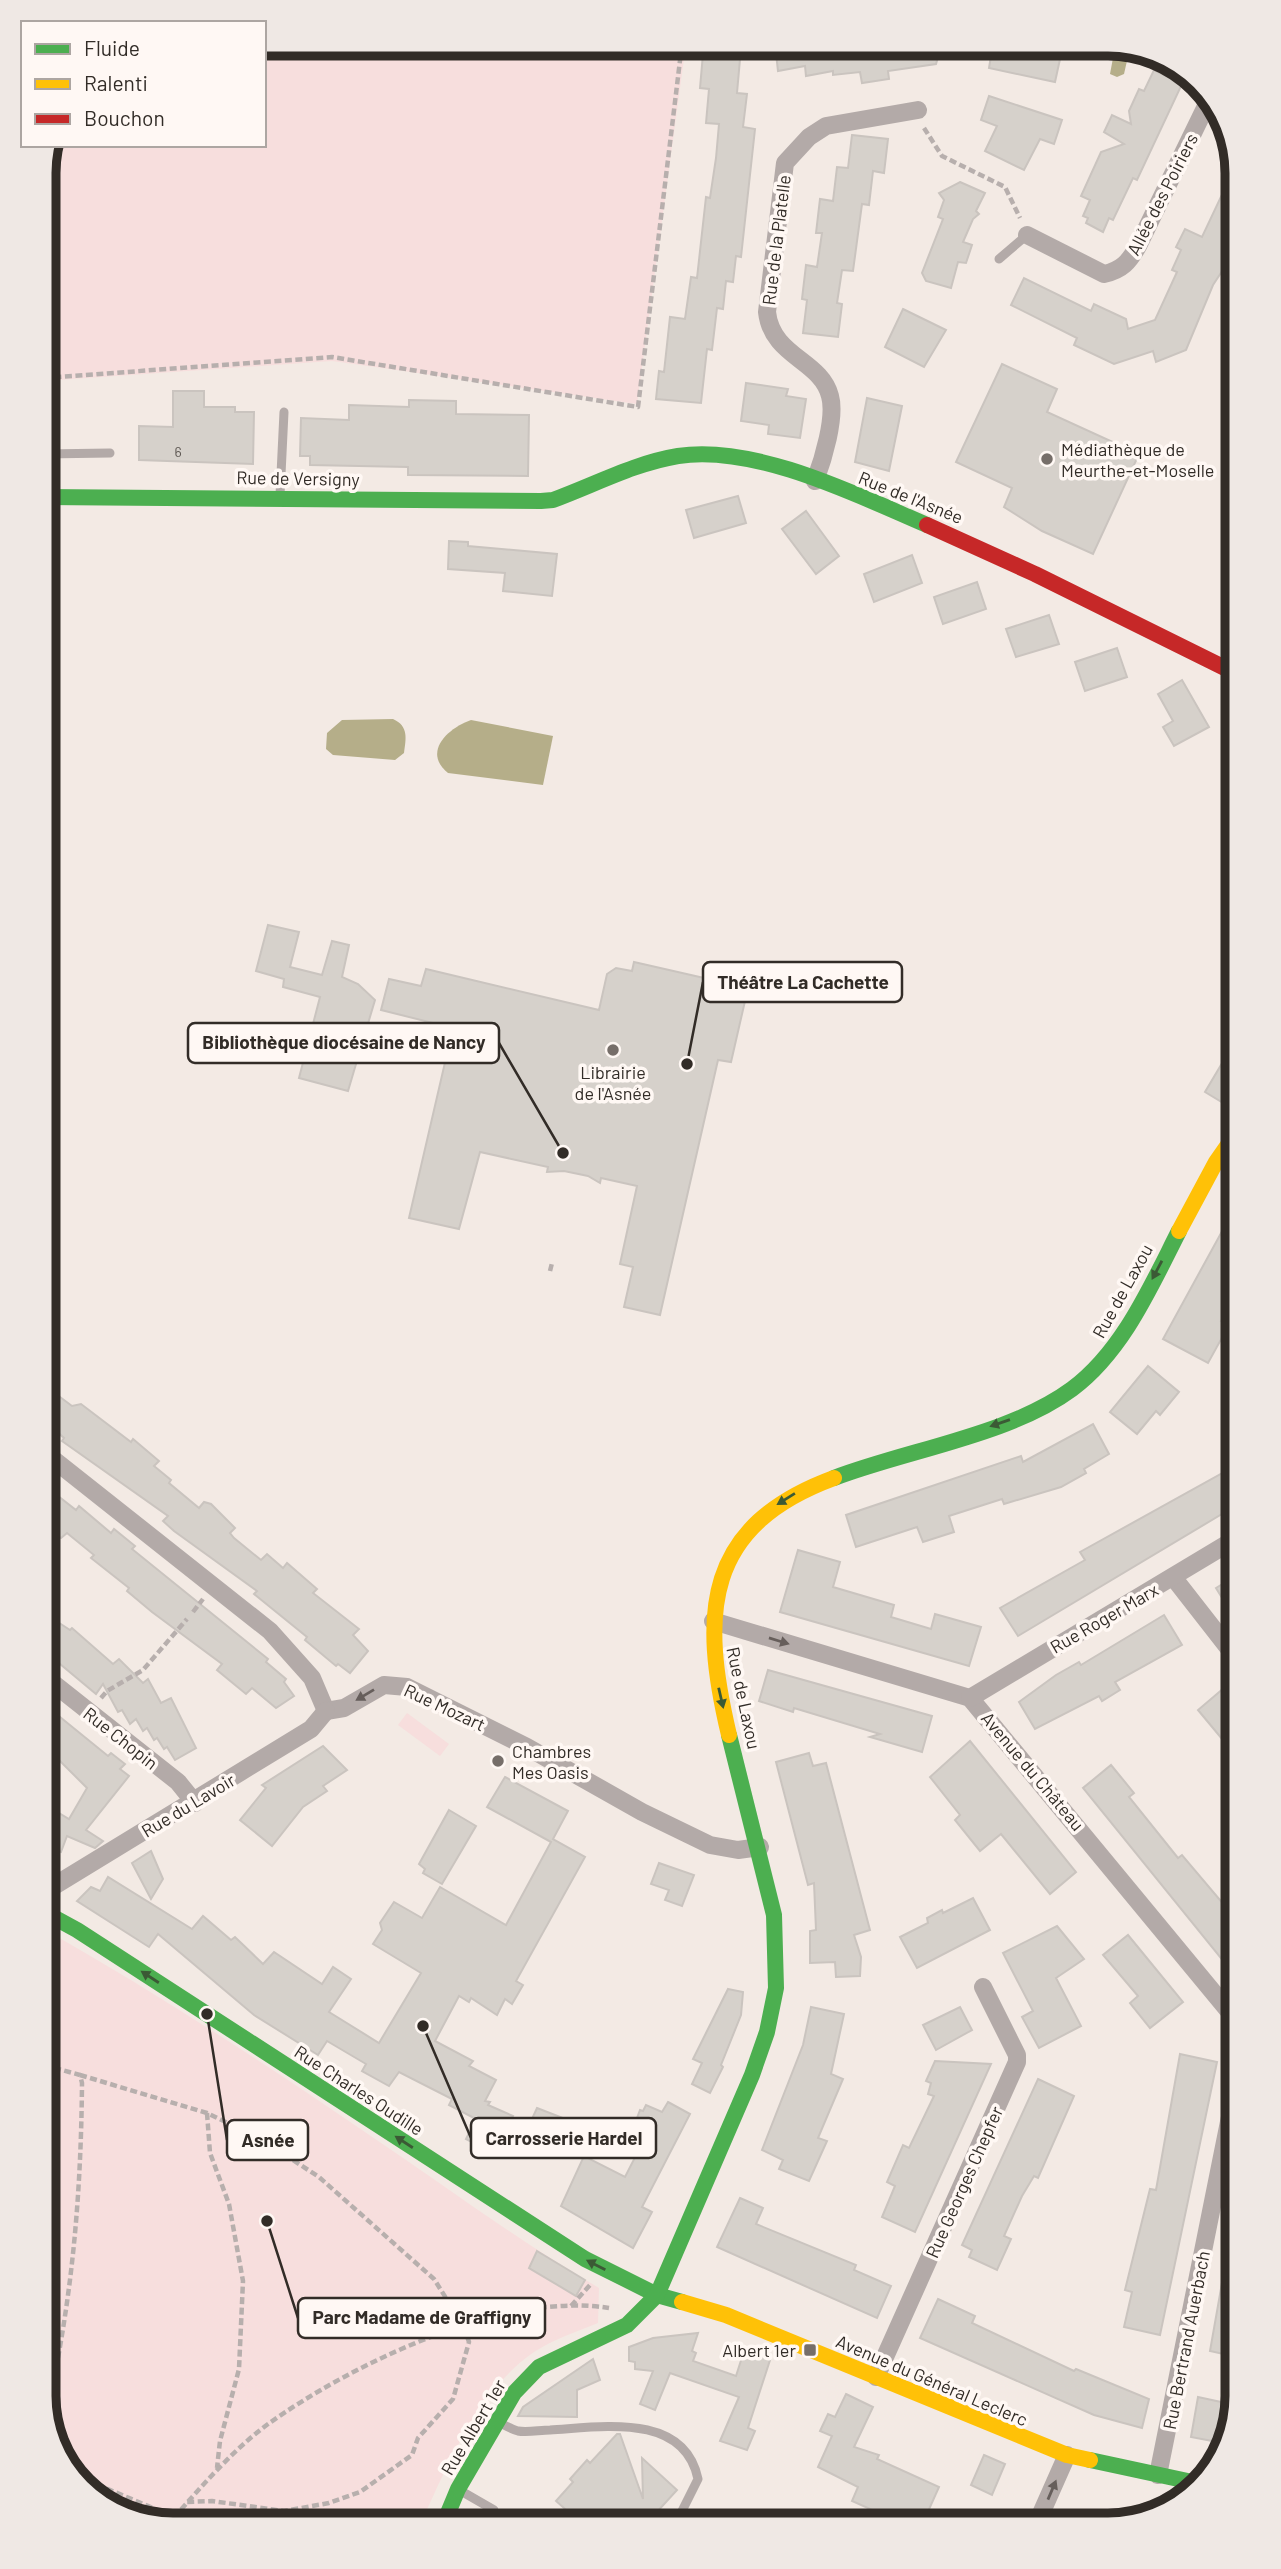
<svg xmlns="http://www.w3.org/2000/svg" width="1281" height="2569" viewBox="0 0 1281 2569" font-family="Barlow,sans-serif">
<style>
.green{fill:#f7dedd}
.water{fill:#b5ae89}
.building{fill:#d6d1cb;stroke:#cac4bf;stroke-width:2}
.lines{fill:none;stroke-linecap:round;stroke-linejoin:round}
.path{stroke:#b7afad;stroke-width:4.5;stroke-dasharray:7 3.5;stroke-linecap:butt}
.lane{stroke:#b3aaa8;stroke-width:9}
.street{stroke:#b3aaa8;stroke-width:18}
.fast{stroke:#4caf50;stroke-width:16}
.slow{stroke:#ffc107;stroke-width:16}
.jam{stroke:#c62828;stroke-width:16}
.oneway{fill:#3b5a35}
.oneway2{fill:#665e5b}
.poi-dot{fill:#766e69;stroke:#fff8f4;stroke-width:2.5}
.labels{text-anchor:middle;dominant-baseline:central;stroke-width:7;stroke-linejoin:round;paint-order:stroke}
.number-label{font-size:14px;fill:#5b5550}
.street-label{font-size:18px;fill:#322c27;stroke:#fff8f4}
.poi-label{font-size:18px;fill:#322c27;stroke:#fff8f4;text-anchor:start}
.rim{fill:none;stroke:#322c27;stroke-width:9}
.leader{fill:none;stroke:#322c27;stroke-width:2.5}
.callout-dot{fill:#322c27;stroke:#fff8f4;stroke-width:2.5}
.callout{fill:#fff8f4;stroke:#322c27;stroke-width:2.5}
.callout-label{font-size:19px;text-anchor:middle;font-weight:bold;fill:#322c27}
</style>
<rect width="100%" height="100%" fill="#f3eae4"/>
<g class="green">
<polygon points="264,44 686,44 637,404 332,361 44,381 44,165 53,145 264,145"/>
<polygon points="407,1713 449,1744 440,1756 398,1725"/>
<path d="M44,1929C153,1991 258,2059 362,2130C441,2183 517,2240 599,2288L598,2323C576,2332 554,2339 534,2352C478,2390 447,2466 420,2525H165L95,2499L53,2445L44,2396Z"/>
</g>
<g class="water">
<polygon points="1121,49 1129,52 1124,74 1117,77 1110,74 1113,58"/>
<path d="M393,719C409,726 406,739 404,753L395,760L333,755L326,749L327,733L342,720Z"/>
<path d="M471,720L553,736L543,785L448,773C422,752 448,728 471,720Z"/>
</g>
<g class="building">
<polygon points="775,44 942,44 936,64 888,71 889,79 862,83 860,72 833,75 833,71 806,76 805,66 778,71"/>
<polygon points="993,44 1034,44 1062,50 1055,82 989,68"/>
<polygon points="703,54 740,59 737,93 747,94 743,127 755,129 741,257 736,256 733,282 726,281 723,309 717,308 712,350 707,349 701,403 656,399 659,371 664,372 670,317 685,319 691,277 697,278 706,197 710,198 716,158 719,124 706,123 709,89 700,88"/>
<polygon points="1154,70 1182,84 1137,180 1133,178 1113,220 1109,218 1103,232 1086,223 1088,218 1083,216 1090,200 1081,196 1101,152 1124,144 1104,132 1112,115 1131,124 1129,111 1139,89 1144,91"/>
<polygon points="989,96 1062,120 1054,144 1040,139 1024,170 985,151 997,126 981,120"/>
<polygon points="852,135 888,139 884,173 873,171 869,205 862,204 853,271 842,270 837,303 842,304 838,337 803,333 807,300 802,299 806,265 817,267 822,233 816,233 820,199 833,201 837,167 848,168"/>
<polygon points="1236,165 1237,220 1224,248 1234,253 1213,285 1186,350 1156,362 1153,351 1114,364 1074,345 1077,338 1011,305 1024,278 1091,311 1094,304 1126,319 1128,329 1155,320 1177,272 1172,270 1181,250 1176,247 1185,229 1202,237"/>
<polygon points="960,182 985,193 976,211 979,214 973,219 963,242 972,245 966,263 958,262 951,288 926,281 922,273 943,219 938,217 944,200 939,193"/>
<polygon points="903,309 946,330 924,367 885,347"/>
<polygon points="1002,364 1057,389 1047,412 1139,454 1093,554 1042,531 1004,507 1012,488 956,462"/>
<polygon points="746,383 788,389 786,396 806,399 800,438 768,434 769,425 741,421"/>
<polygon points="173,391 204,391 204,407 235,407 235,412 254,412 253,464 139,460 139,426 173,427"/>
<polygon points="867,398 902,406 889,471 855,462"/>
<polygon points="409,400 456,401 456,414 529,415 528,476 408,475 408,467 310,465 310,456 300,456 301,418 349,420 349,405 409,407"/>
<polygon points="738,496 746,523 694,538 686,510"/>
<polygon points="806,511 839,556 816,574 782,529"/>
<polygon points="449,541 468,542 468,546 557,554 552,596 503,591 505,573 448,569"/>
<polygon points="912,555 922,583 874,602 864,574"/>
<polygon points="977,582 986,609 943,624 934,597"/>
<polygon points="1049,615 1059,644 1016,657 1006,629"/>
<polygon points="1117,648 1127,677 1085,691 1075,662"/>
<polygon points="1182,680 1209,727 1174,746 1163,727 1173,721 1158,694"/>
<polygon points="268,925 299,932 290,967 322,975 332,941 349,945 342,977 358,984 375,1000 348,1091 299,1078 320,997 283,987 284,979 256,971"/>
<polygon points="634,962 748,988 731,1062 718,1060 660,1315 624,1307 633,1267 620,1264 637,1186 601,1178 600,1183 588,1176 564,1171 547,1172 548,1167 480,1152 459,1229 409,1218 453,1028 381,1010 389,979 421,986 426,969 599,1010 607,974 616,968 632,971"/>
<polygon points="1224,1060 1237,1068 1237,1095 1230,1107 1205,1092"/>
<polygon points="1237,1204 1237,1292 1221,1321 1229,1325 1208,1363 1163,1339"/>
<polygon points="1148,1366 1179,1392 1160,1415 1156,1411 1137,1434 1110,1412"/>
<polygon points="60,1397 72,1406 81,1404 131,1442 133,1439 159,1461 154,1466 171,1480 169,1483 199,1508 204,1502 211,1504 235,1528 230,1533 234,1538 261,1560 267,1554 283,1568 287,1563 317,1589 313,1593 359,1629 353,1635 368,1651 350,1673 338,1664 336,1666 305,1640 307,1637 254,1594 257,1591 174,1531 163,1521 168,1516 62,1441 64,1438 44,1420"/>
<polygon points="1093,1424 1109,1454 1084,1469 1086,1473 1061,1487 1004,1504 1002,1499 949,1516 954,1532 923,1542 917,1527 856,1547 846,1515 1021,1456 1023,1462"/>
<polygon points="1237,1465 1237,1505 1018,1636 1000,1608 1085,1560 1080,1552"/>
<polygon points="44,1485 76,1510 79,1506 111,1533 114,1529 135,1546 132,1549 268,1659 266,1662 286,1679 284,1682 294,1696 276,1708 252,1688 246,1694 217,1670 222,1664 152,1612 127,1591 129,1588 91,1558 94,1555 67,1533 61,1538 56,1535 44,1551"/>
<polygon points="798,1550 840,1562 833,1587 894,1605 891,1617 931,1629 935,1614 981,1627 969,1666 780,1612"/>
<polygon points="1237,1575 1237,1622 1216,1588"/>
<polygon points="44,1613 70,1630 72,1628 113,1664 119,1659 143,1683 148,1679 161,1703 171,1698 196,1748 175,1760 167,1747 164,1749 157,1738 154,1740 147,1728 143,1731 136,1719 130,1724 122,1710 118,1712 103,1684 96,1694 54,1659 49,1666 44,1665"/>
<polygon points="1164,1615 1182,1645 1115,1682 1120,1690 1102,1701 1099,1696 1035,1729 1019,1702 1056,1675 1079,1662 1081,1665"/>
<polygon points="768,1670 932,1716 922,1752 870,1737 880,1734 794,1708 793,1712 759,1701"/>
<polygon points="1224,1688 1237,1705 1237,1757 1198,1710"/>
<polygon points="44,1704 108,1756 111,1753 125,1764 120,1769 129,1776 86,1830 103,1841 95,1848 67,1836 61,1852 44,1845 44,1804 69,1819 87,1788 44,1745"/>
<polygon points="970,1741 1076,1872 1050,1894 1001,1834 980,1851 955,1820 960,1815 930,1777"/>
<polygon points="323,1746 347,1770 323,1786 327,1791 303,1807 272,1846 240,1820 266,1788 262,1785"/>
<polygon points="809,1753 813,1766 826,1763 870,1930 854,1935 861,1957 860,1976 836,1977 835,1962 810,1963 810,1931 816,1930 814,1883 808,1885 776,1762"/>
<polygon points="1111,1765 1134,1793 1129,1797 1178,1858 1182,1855 1225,1906 1229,1902 1237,1912 1237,1978 1083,1788"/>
<polygon points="505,1777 568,1811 553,1839 585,1857 516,1981 523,1985 512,2004 505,1999 497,2015 471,1998 469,2002 459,1996 435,2041 473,2061 469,2066 496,2080 485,2101 490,2102 488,2105 513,2116 493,2153 466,2139 476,2119 449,2105 452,2099 399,2072 389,2086 362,2071 366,2064 327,2041 318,2055 254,2015 158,1934 149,1947 77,1901 91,1887 100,1891 108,1877 192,1929 203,1916 231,1940 235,1937 263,1964 274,1952 322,1984 333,1967 351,1979 329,2012 379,2043 421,1973 373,1944 382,1930 380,1923 394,1902 422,1918 440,1887 506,1925 551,1842 487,1807"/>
<polygon points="449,1810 476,1826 442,1884 423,1873 425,1869 419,1864"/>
<polygon points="151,1851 163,1879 151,1899 132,1863"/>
<polygon points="659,1863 694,1875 682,1906 665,1900 669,1890 651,1884"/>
<polygon points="973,1898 990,1930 917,1968 900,1937 928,1923 927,1918 942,1910 943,1913"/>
<polygon points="1057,1926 1084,1959 1056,1978 1081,2026 1039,2048 1022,2017 1033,2011 1003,1953"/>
<polygon points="1128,1935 1183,2002 1150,2028 1130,2003 1138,1996 1103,1955"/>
<polygon points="728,1989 743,1992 741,2015 721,2065 723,2067 710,2093 692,2084 702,2063 693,2059"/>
<polygon points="811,2007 844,2014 831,2074 843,2079 818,2138 827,2141 809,2181 779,2169 783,2160 762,2150 803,2045"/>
<polygon points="960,2007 972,2030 936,2050 923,2025"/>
<polygon points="1180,2054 1217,2062 1160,2335 1124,2327 1132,2292 1125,2290 1150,2189 1156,2190"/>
<polygon points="935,2061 991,2064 915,2232 882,2217 895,2186 887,2182 903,2145 909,2148 934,2096 928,2094 931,2083 926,2081"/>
<polygon points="1038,2079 1074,2096 1038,2178 1034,2176 1022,2196 1004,2236 1011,2239 997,2270 969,2257 972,2250 962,2245"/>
<polygon points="668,2102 690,2114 642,2207 652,2212 633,2248 561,2206 584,2156 625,2177 648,2132 634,2126 640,2110 643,2111 646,2105 662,2112"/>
<polygon points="537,2108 586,2127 572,2157 525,2134"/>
<polygon points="740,2198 763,2208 756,2224 856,2265 854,2270 891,2286 877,2318 717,2247"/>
<polygon points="1229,2243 1237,2244 1237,2357 1210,2351"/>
<polygon points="537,2251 585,2280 576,2296 529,2268"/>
<polygon points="938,2299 975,2316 972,2323 1074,2371 1076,2369 1149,2399 1142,2428 1094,2415 920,2338"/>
<polygon points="698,2333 692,2351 696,2353 693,2361 736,2376 744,2351 770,2360 748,2428 755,2431 747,2450 720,2441 739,2397 670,2373 655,2410 640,2404 653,2371 635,2369 635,2362 629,2361 629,2347 653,2338"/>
<polygon points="593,2359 600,2380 577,2390 577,2417 518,2416 523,2407"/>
<polygon points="846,2394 873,2407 854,2447 879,2455 877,2459 939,2487 922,2525 906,2525 852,2501 858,2487 818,2467 832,2436 820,2431 828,2414 835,2417"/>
<polygon points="1198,2397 1235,2405 1223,2443 1191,2437"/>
<polygon points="617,2434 620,2434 643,2499 642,2458 677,2490 645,2525 565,2525 573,2516 556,2501 573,2482 570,2479 587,2460 590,2463"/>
<polygon points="984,2455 1005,2464 992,2495 971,2485"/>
</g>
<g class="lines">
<g class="path">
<polyline points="924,128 942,156 1005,187 1020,218"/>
<polyline points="44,378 332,357 638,407 682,44"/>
<polyline points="550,1271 552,1263"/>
<polyline points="193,1612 203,1599"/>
<polyline points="101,1698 107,1691 143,1670 187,1619"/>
<polyline points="44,1963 56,1942"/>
<path d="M44,2065L80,2075L82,2083C81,2198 72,2300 47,2412"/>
<polyline points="80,2075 207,2113 259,2138 319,2177 434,2279 463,2325 469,2342 453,2399 418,2438 412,2455 360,2492 329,2503 284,2511 212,2501 186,2502"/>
<polyline points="207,2113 210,2153 229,2204 243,2281 239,2369 220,2441 217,2468"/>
<polyline points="571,2306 590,2285"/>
<polyline points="57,2450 103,2487 174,2517"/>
<path d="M167,2525C199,2490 229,2453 268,2424C352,2364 503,2291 609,2308"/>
</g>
<g class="lane">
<polyline points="999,259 1027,235"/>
<polyline points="44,454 110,453"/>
<polyline points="280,495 284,412"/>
<path d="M498,2422C504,2425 511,2429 518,2431C527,2433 540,2430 550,2430C601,2427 684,2412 698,2479L675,2525"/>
<polyline points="461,2491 494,2510 494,2525"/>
</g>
<g class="street">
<path d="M1027,235L1104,274C1122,270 1129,262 1138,246L1209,100"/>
<path d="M815,481C823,460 836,417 830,396C821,360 772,357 767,312L785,163L809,137L826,126L918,110"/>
<polyline points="44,1452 270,1631 312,1678 326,1711"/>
<polyline points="1173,1577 1237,1659"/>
<polyline points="713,1621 970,1698 1237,2021"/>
<polyline points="44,1676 178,1782 195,1803"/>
<polyline points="970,1698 1237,1538"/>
<polyline points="326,1711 344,1708 384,1685 407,1687 527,1747 642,1812 710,1845 738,1850 760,1847"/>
<polyline points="44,1892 311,1729 326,1711"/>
<polyline points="876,2377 1017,2062 1017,2055 983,1987"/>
<polyline points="1158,2475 1237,2082"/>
<polyline points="1036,2525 1067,2455"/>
</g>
<g class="fast">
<path d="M44,497L541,501L553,500C594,485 635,463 678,456C755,444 857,495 927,525"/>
<path d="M834,1478C907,1450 1010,1435 1072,1389C1123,1351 1151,1286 1179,1231"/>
<polyline points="44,1912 77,1930 585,2259 657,2295 682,2302"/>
<polyline points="1090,2460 1197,2483"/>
<polyline points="443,2525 458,2489 514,2393 539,2367 627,2325 657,2295 752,2075 767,2032 776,1988 774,1915 729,1735"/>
</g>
<g class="slow">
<polyline points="1179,1231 1216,1162 1237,1132"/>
<path d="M729,1735C700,1613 704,1526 834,1478"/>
<polyline points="682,2302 726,2315 1067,2455 1090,2460"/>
</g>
<polyline class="jam" points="927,525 1035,574 1237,674"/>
</g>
<defs><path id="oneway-solid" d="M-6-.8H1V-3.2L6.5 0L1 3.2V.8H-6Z" transform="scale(1.75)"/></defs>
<g class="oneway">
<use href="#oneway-solid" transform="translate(1157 1270) rotate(118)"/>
<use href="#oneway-solid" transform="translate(1000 1423) rotate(161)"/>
<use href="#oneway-solid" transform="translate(786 1499) rotate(148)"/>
<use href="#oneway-solid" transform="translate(721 1698) rotate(77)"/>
<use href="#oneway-solid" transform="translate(150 1977) rotate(-147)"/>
<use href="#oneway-solid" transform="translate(404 2142) rotate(-147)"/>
<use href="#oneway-solid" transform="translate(596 2265) rotate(-153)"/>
</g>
<g class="oneway2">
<use href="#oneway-solid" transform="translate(779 1641) rotate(17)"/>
<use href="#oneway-solid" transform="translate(365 1695) rotate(149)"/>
<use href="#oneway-solid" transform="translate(1052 2490) rotate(-67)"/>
</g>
<g class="poi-dot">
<circle cx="1047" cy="459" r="7"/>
<circle cx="613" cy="1050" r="7"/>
<circle cx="498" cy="1761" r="7"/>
<rect x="803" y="2343" width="14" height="14" rx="3.5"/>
</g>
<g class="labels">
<g class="number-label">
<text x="178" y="451">6</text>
</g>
<g class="street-label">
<text transform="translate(1162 194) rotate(-63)">Allée des Poiriers</text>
<text transform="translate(776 240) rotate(-83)">Rue de la Platelle</text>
<text transform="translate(298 478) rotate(1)">Rue de Versigny</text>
<text transform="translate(911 497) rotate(22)">Rue de l'Asnée</text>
<text transform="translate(1122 1291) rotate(-61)">Rue de Laxou</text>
<text transform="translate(1104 1618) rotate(-30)">Rue Roger Marx</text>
<text transform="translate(744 1698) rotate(78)">Rue de Laxou</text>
<text transform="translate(445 1707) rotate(25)">Rue Mozart</text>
<text transform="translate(121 1738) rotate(38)">Rue Chopin</text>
<text transform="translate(1033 1771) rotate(50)">Avenue du Château</text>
<text transform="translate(188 1805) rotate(-31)">Rue du Lavoir</text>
<text transform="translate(359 2090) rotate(33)">Rue Charles Oudille</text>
<text transform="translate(964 2182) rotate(-66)">Rue Georges Chepfer</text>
<text transform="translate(1186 2340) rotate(-79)">Rue Bertrand Auerbach</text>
<text transform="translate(932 2380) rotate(23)">Avenue du Général Leclerc</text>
<text transform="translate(473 2427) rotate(-59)">Rue Albert 1er</text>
</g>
<g class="poi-label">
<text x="1061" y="449">Médiathèque de<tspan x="1061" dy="21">Meurthe-et-Moselle</tspan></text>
<text x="613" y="1072" text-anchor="middle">Librairie<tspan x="613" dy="21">de l'Asnée</tspan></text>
<text x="512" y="1751">Chambres<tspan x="512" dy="21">Mes Oasis</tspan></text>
<text x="796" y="2350" text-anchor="end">Albert 1er</text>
</g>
</g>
<path d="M0 0H1281V2569H0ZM173 56H1108A117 117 0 0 1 1225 173V2396A117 117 0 0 1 1108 2513H173A117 117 0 0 1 56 2396V173A117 117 0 0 1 173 56Z" fill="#efe8e4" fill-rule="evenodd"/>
<path class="rim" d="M173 56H1108A117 117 0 0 1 1225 173V2396A117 117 0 0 1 1108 2513H173A117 117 0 0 1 56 2396V173A117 117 0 0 1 173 56Z"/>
<path class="leader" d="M687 1064L703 982M563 1153L499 1043M423 2026L471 2138M207 2014L227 2140M267 2221L298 2318"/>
<g class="callout-dot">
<circle cx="687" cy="1064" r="7"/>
<circle cx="563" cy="1153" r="7"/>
<circle cx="423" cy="2026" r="7"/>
<circle cx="207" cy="2014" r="7"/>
<circle cx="267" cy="2221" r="7"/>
</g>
<g class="callout">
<rect x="703" y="962" width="199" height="40" rx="7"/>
<rect x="188" y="1023" width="311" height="40" rx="7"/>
<rect x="471" y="2118" width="185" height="40" rx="7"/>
<rect x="227" y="2120" width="81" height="40" rx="7"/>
<rect x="298" y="2298" width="247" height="40" rx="7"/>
</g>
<g class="callout-label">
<text x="803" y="989">Théâtre La Cachette</text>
<text x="344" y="1049">Bibliothèque diocésaine de Nancy</text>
<text x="564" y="2145">Carrosserie Hardel</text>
<text x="268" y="2147">Asnée</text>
<text x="422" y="2324">Parc Madame de Graffigny</text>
</g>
<rect x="21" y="21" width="245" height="126" fill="#fff8f4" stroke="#ada6a2" stroke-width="2"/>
<rect x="35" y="44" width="35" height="10" fill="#4caf50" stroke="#ada6a2" stroke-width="2"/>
<text x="84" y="56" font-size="21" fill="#322c27">Fluide</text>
<rect x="35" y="79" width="35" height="10" fill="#ffc107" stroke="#ada6a2" stroke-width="2"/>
<text x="84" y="91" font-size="21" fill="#322c27">Ralenti</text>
<rect x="35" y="114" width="35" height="10" fill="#c62828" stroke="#ada6a2" stroke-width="2"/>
<text x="84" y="126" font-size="21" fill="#322c27">Bouchon</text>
</svg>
